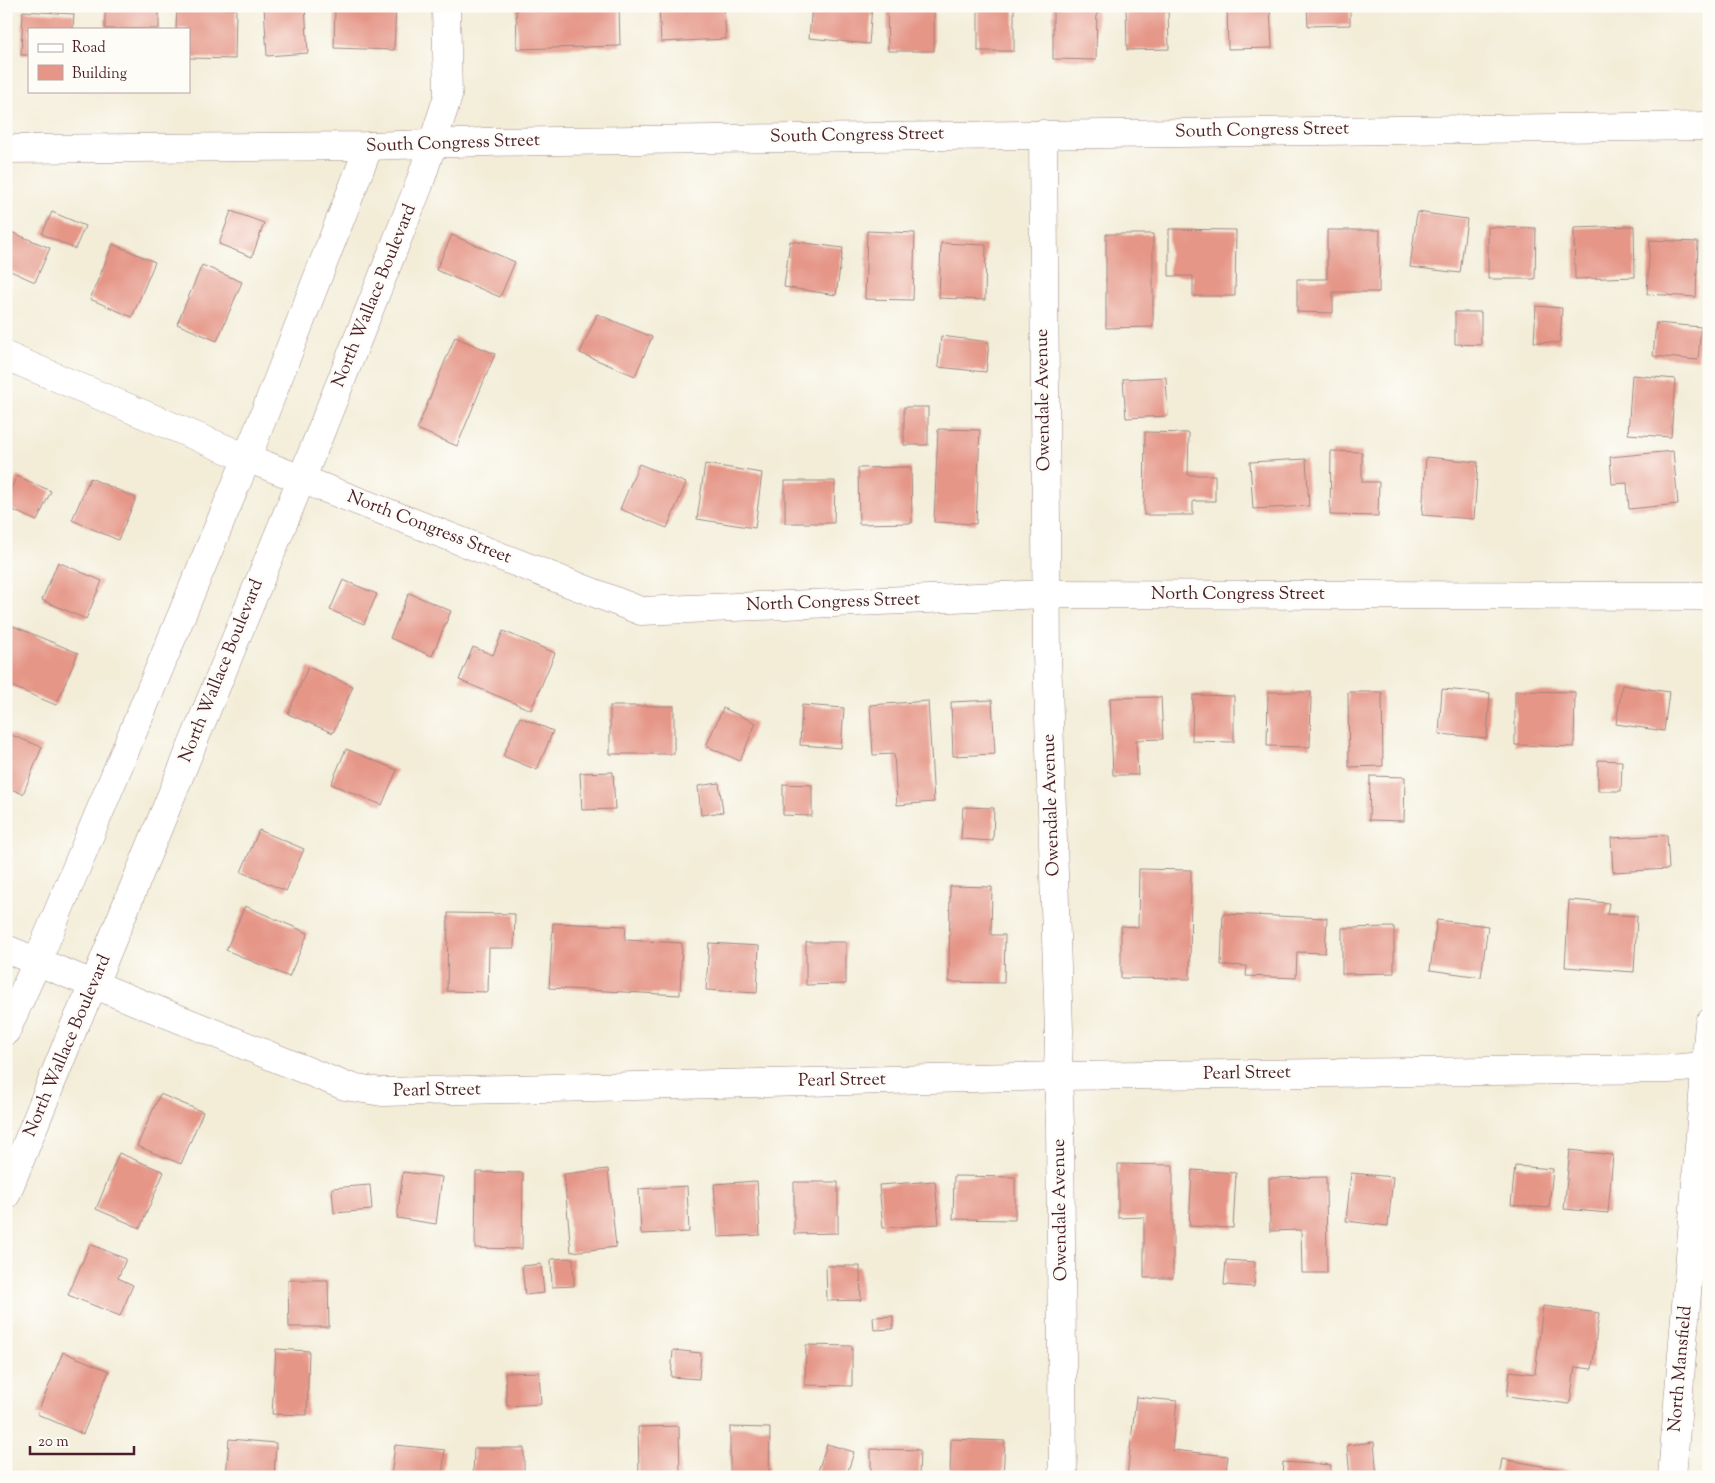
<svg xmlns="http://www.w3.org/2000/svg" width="1715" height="1483" viewBox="0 0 1715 1483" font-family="'Sorts Mill Goudy',serif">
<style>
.building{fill:#e59687}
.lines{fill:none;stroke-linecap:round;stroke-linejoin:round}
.street-casing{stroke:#9e8682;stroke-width:29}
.secondary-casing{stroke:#9e8682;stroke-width:29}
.street{stroke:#fff;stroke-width:28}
.secondary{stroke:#fff;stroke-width:28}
.labels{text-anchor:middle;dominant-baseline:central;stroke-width:5;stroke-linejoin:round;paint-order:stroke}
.street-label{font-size:18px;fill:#4a1f2b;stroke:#fdfcf7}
</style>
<rect width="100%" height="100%" fill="#fdfcf7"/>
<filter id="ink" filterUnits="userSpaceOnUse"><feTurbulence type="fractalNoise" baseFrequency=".02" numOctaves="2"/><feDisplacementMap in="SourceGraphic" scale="10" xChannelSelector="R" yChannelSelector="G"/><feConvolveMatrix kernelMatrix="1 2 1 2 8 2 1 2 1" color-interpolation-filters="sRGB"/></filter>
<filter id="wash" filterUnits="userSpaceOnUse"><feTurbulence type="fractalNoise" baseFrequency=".0096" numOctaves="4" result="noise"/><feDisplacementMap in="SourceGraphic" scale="20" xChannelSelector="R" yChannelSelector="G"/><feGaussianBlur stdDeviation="1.12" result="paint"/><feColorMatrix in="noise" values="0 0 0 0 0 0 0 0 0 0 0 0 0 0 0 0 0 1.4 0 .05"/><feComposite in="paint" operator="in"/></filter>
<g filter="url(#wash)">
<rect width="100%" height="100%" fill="#f3edd8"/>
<g id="blocks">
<g class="building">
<polygon points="264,6 305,6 308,53 267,56"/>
<polygon points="335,6 396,6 394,50 334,48"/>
<polygon points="516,6 619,6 620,46 517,49"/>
<polygon points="659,6 724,6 726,39 661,42"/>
<polygon points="812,6 872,6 869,44 809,38"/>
<polygon points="887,6 934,6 934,51 888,51"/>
<rect x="978" y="6" width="36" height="45"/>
<polygon points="1053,6 1097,6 1096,60 1053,59"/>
<polygon points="1126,6 1168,6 1169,49 1127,50"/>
<polygon points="1227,6 1270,6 1272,48 1228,49"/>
<polygon points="1307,6 1350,6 1350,25 1308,26"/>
<polygon points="177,7 236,9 235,59 189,58 189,29 176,29"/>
<polygon points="159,8 159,29 105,29 105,9"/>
<polygon points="23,11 74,14 73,29 29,29 29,55 21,55"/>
<polygon points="231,211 264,223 252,257 219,244"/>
<polygon points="52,212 85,226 75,249 42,234"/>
<polygon points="1417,212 1467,219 1460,273 1410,267"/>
<polygon points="1634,226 1635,277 1575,279 1574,228"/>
<polygon points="1488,227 1536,228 1535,279 1488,279"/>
<polygon points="1169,229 1236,230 1235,296 1193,296 1193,276 1169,276"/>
<polygon points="1327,230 1380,230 1379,292 1333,292 1333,313 1297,312 1297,279 1327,279"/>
<polygon points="867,231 915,233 913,300 865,299"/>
<polygon points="11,232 50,248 35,282 6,269 6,242"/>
<polygon points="1106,234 1153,234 1153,327 1106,328"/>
<polygon points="452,235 515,262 500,297 436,270"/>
<polygon points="1650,240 1698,242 1696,297 1647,294"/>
<polygon points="790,241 843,248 836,295 784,287"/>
<polygon points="941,243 986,245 985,300 939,298"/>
<polygon points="113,244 155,262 132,317 90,299"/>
<polygon points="202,265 242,282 217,341 177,324"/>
<polygon points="1536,306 1562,308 1560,343 1534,342"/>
<polygon points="1455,312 1481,312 1481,345 1455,344"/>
<polygon points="597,314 652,337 635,376 580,353"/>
<polygon points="1656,323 1701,327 1698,360 1653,356"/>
<polygon points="941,336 989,342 986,372 938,367"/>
<polygon points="455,337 495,354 457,446 417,429"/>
<polygon points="1632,375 1675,379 1671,437 1628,434"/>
<polygon points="1166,377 1168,416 1126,418 1123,379"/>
<rect x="904" y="407" width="24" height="38"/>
<polygon points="938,429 980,430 976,524 934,522"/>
<polygon points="1145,432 1189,433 1188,475 1215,475 1215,501 1193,501 1193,515 1144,515"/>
<polygon points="1331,451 1362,452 1362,482 1379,482 1378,516 1330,515"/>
<polygon points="1673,451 1678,504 1629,509 1627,483 1612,484 1610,457"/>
<polygon points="1426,457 1478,462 1474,519 1422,515"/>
<polygon points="1306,459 1309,506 1253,509 1250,462"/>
<polygon points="639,464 686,483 667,528 620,509"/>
<polygon points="705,464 762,473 755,528 697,519"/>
<polygon points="911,467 912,523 859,524 858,468"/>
<polygon points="17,476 51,491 37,521 6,507 6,499"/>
<polygon points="90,478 136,498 118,540 72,520"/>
<polygon points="785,481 835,481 834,523 785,523"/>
<polygon points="58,562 102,581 86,619 42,600"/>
<polygon points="343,580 377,594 364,624 330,610"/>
<polygon points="409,593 451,611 432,656 390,638"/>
<polygon points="6,623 78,653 56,705 6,684"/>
<polygon points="503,631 555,653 531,710 459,680 473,647 493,655"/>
<polygon points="308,667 353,686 333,733 288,714"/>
<polygon points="1622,685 1669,692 1664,731 1616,724"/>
<polygon points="1442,689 1490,693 1487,738 1439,734"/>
<polygon points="1515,691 1575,692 1574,747 1515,745"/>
<polygon points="1268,692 1311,692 1310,747 1267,746"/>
<polygon points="1348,692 1382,692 1383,766 1349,767"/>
<polygon points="1193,695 1234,696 1234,742 1192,741"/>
<polygon points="1161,697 1163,739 1136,740 1138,775 1113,775 1110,698"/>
<polygon points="992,700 995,754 953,756 951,702"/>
<polygon points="928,701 934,802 897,805 894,754 873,755 870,705"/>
<polygon points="802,705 844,708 841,748 800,745"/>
<rect x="610" y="706" width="64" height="48"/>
<polygon points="723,708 756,723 740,761 706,746"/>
<polygon points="520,717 553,731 537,770 503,756"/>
<polygon points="6,733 42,747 23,794 6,787"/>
<polygon points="346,749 397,770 382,805 331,784"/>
<polygon points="1598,760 1622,761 1621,791 1598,791"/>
<polygon points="613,772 615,809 582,810 580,773"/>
<polygon points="1370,776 1405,777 1404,821 1369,820"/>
<polygon points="719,783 723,812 701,815 698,786"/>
<polygon points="783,784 812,785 812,816 783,815"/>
<polygon points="963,807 994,808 993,841 961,839"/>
<polygon points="259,830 304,849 286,891 241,872"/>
<polygon points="1667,835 1669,869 1613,872 1611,838"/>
<polygon points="1139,869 1191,870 1190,979 1121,978 1121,926 1138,927"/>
<polygon points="950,886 992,887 991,935 1005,935 1004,983 949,982"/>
<polygon points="1569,900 1609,903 1607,914 1637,916 1634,972 1565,967"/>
<polygon points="245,906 308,933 289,977 226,950"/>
<polygon points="448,913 515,914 514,948 489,948 488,992 447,991"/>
<polygon points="1223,914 1327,918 1325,953 1297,952 1296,978 1246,976 1247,966 1221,965"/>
<polygon points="1437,920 1488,926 1481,977 1430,970"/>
<polygon points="553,923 626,926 625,940 682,943 680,995 549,988"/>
<polygon points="1394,927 1394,973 1342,974 1342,928"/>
<polygon points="806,942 846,942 846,984 806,985"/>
<polygon points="709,943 759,946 757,993 706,990"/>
<polygon points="160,1094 203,1112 181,1164 137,1146"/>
<polygon points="1570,1150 1613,1155 1608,1213 1564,1209"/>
<polygon points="119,1153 164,1172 140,1228 96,1209"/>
<polygon points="1118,1164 1173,1165 1173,1278 1144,1278 1144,1217 1118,1218"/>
<polygon points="1515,1166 1553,1169 1549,1208 1511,1205"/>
<polygon points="608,1169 616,1247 571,1252 564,1174"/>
<polygon points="1192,1170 1236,1173 1233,1228 1189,1226"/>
<polygon points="403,1172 442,1177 436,1224 397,1218"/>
<polygon points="476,1172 523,1173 522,1249 475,1248"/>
<polygon points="1351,1173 1393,1177 1388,1226 1346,1221"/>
<polygon points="954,1176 1015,1177 1015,1220 953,1219"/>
<polygon points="1326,1177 1327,1273 1302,1273 1301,1230 1270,1231 1269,1178"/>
<polygon points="757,1181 760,1235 718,1237 714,1184"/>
<polygon points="935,1181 939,1224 883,1228 879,1185"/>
<polygon points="794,1182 838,1182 838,1233 794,1234"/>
<polygon points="370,1185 372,1210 334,1213 332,1188"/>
<polygon points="687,1186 689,1232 641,1234 639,1189"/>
<polygon points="90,1244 126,1259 118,1278 133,1285 120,1316 68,1295"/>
<polygon points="573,1258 574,1286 552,1287 551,1259"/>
<polygon points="1226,1260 1255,1262 1254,1287 1224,1285"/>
<polygon points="541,1264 544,1293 525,1295 522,1266"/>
<polygon points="826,1266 860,1266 861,1300 827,1301"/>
<polygon points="288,1280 328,1280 329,1327 289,1327"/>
<polygon points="1543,1306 1599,1313 1592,1369 1575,1367 1570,1404 1507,1396 1510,1371 1535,1374"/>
<polygon points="893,1316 893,1329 874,1330 873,1317"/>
<polygon points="806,1345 852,1346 852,1386 805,1385"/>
<polygon points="276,1349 309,1351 307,1415 272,1414"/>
<polygon points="673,1350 701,1353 699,1379 671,1377"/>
<polygon points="63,1352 109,1371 83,1434 37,1414"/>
<polygon points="539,1372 541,1404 507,1406 505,1373"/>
<polygon points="1136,1397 1177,1401 1172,1450 1228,1456 1225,1477 1127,1477"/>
<polygon points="679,1426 680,1477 639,1477 638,1427"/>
<polygon points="730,1427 770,1428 769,1477 730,1477"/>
<polygon points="229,1439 276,1443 274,1477 226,1477"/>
<polygon points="951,1439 1005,1441 1003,1477 950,1477"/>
<polygon points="1374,1442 1377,1477 1350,1477 1347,1445"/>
<polygon points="827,1444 854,1452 846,1477 826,1477 817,1474"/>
<polygon points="395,1445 445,1450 442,1477 391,1477"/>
<polygon points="474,1448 524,1448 524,1477 473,1477"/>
<polygon points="871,1449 920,1450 919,1477 871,1477"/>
<polygon points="1502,1459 1587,1474 1587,1477 1499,1477"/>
<polygon points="1283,1462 1331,1465 1330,1477 1282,1477"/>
</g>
</g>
</g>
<g filter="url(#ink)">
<use href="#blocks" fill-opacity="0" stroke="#9e8682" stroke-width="1"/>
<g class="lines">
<g class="street-casing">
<g id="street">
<polyline points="1043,134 1047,654 1059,1031 1058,1076 1060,1124 1063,1477"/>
<polyline points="6,356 247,458 641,611 1047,594 1709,596"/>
<polyline points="6,949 345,1086 382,1092 1058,1076 1669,1069 1705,1066"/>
<polyline points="6,1031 37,962 247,458 369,146"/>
<polyline points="6,1195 73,1029 94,984 319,436 419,185 448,96 446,6"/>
</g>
</g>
<g class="secondary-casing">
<g id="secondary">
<polyline points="6,149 369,146 484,142 1709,126"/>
<polyline points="1672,1477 1709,1023"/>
</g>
</g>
<use href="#street" class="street"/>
<use href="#secondary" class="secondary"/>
</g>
</g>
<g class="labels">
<g class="street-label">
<text transform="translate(1262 131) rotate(-1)">South Congress Street</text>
<text transform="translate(857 136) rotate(-1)">South Congress Street</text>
<text transform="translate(453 144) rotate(-2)">South Congress Street</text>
<text transform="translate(375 296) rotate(-68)">North Wallace Boulevard</text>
<text transform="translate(1044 400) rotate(-91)">Owendale Avenue</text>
<text transform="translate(429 528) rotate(21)">North Congress Street</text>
<text x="1238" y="595">North Congress Street</text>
<text transform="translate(833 603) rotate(-2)">North Congress Street</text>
<text transform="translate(222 671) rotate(-68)">North Wallace Boulevard</text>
<text transform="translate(1052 805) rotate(-92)">Owendale Avenue</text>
<text transform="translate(68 1046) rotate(-67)">North Wallace Boulevard</text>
<text transform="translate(1247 1074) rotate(-1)">Pearl Street</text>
<text transform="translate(842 1081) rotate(-1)">Pearl Street</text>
<text transform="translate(437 1091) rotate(-1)">Pearl Street</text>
<text transform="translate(1061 1210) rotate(-91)">Owendale Avenue</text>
<text transform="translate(1681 1369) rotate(-85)">North Mansfield</text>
</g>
</g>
<rect width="1715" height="1483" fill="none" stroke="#fdfcf7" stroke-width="25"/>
<rect x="28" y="28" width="162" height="65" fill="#fdfcf7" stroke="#b5a4a5"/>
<rect x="38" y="44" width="25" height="8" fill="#ffffff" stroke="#b5a4a5"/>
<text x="72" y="52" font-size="15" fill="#4a1f2b">Road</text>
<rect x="38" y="65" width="25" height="15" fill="#e59687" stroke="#b5a4a5"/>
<text x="72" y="78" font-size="15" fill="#4a1f2b">Building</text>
<path d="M30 1446v8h104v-8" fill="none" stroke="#4a1f2b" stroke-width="2.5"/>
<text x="38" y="1446" font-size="15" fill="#4a1f2b" stroke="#fdfcf7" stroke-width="4" paint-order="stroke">20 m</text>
</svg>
